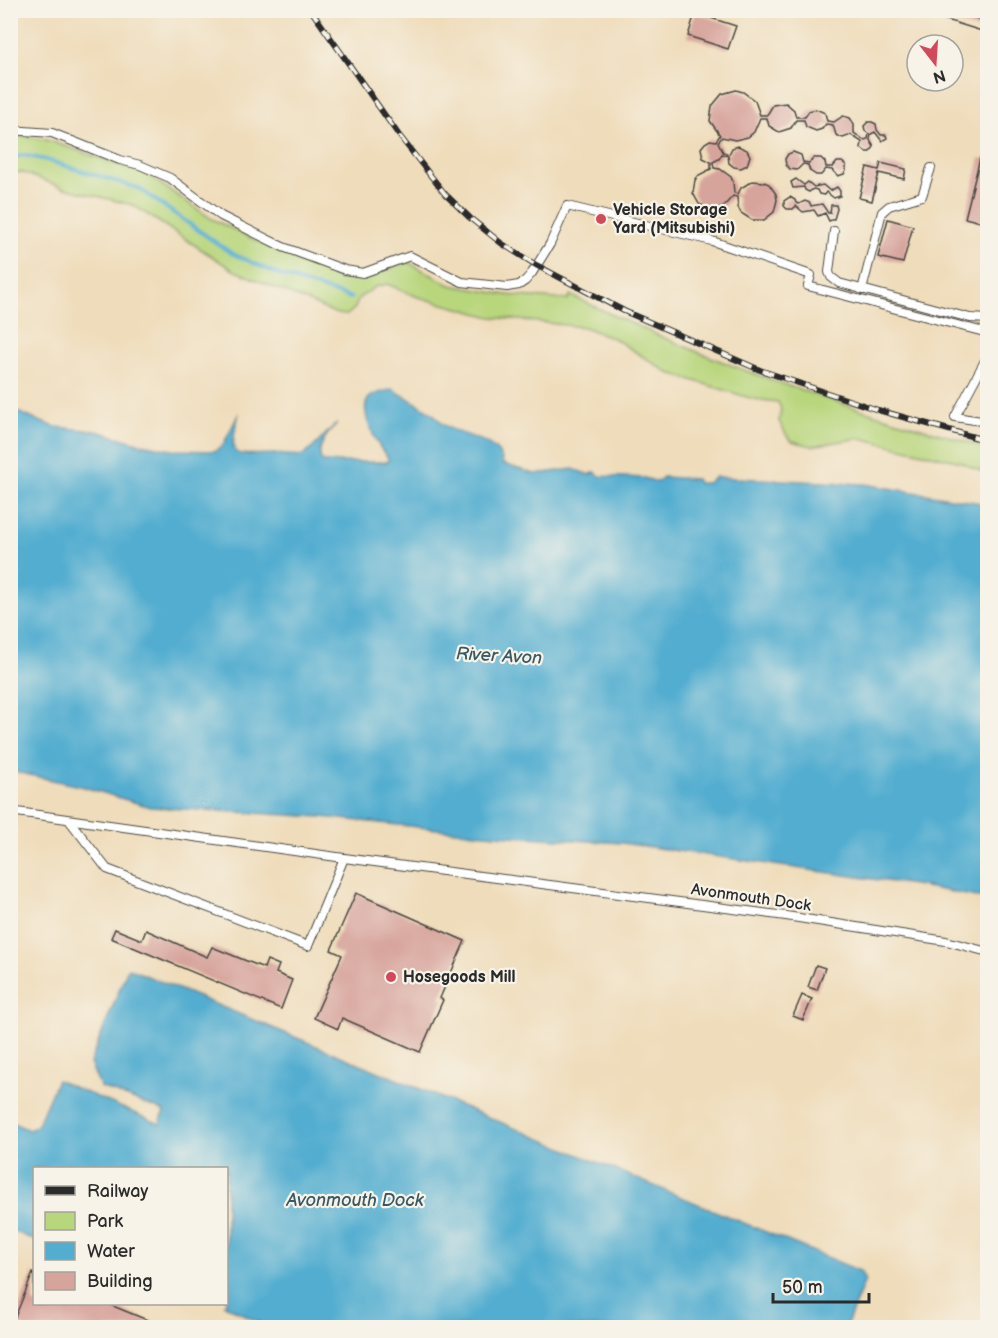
<svg xmlns="http://www.w3.org/2000/svg" width="998" height="1338" viewBox="0 0 998 1338" font-family="'Balsamiq Sans',sans-serif">
<style>
.green{fill:#b8d67c;stroke:#728054;stroke-width:1.5}
.water{fill:#52add0;stroke:#3e6c7e;stroke-width:1.5}
.lines{fill:none;stroke-linecap:round;stroke-linejoin:round}
.stream{stroke:#52add0;stroke-width:4}
.building{fill:#d7a49c}
.lane-casing{stroke:#484640;stroke-width:10}
.lane{stroke:#fff;stroke-width:8}
.rail-casing{stroke:#2b2b2b;stroke-width:6}
.rail{stroke:#f7f3e8;stroke-width:4;stroke-dasharray:11;stroke-linecap:butt}
.poi-dot{fill:#d1495b;stroke:#f7f3e8;stroke-width:2}
.labels{text-anchor:middle;dominant-baseline:central;stroke-width:4.5;stroke-linejoin:round;paint-order:stroke}
.poi-label{font-size:16px;font-weight:bold;fill:#2b2b2b;stroke:#f7f3e8;text-anchor:start}
.street-label{font-size:16px;fill:#2b2b2b;stroke:#f7f3e8}
.water-label{font-size:18px;font-style:italic;fill:#395865;stroke:#f7f3e8}
</style>
<rect width="100%" height="100%" fill="#f7f3e8"/>
<filter id="ink" filterUnits="userSpaceOnUse"><feTurbulence type="fractalNoise" baseFrequency=".0167" numOctaves="2"/><feDisplacementMap in="SourceGraphic" scale="12" xChannelSelector="R" yChannelSelector="G"/><feConvolveMatrix kernelMatrix="1 2 1 2 8 2 1 2 1" color-interpolation-filters="sRGB"/></filter>
<filter id="wash" filterUnits="userSpaceOnUse"><feTurbulence type="fractalNoise" baseFrequency=".008" numOctaves="4" result="noise"/><feDisplacementMap in="SourceGraphic" scale="24" xChannelSelector="R" yChannelSelector="G"/><feGaussianBlur stdDeviation="1.35" result="paint"/><feColorMatrix in="noise" values="0 0 0 0 0 0 0 0 0 0 0 0 0 0 0 0 0 1.4 0 .05"/><feComposite in="paint" operator="in"/></filter>
<g filter="url(#wash)">
<rect width="100%" height="100%" fill="#efdcba"/>
<path class="green" d="M11,136H28L50,141L146,174L212,219L298,261L339,275L357,279L369,278L406,261L450,285L507,295L568,300L570,295C626,322 683,347 741,369C822,399 905,423 987,448V474L961,462L860,438L812,446L792,441L787,436L779,421L781,409L778,402L753,399L669,373L615,339L584,327L491,317L418,297L387,284L375,287L359,298L355,308L347,315L337,314L233,270L133,205L64,188L21,172L11,174Z"/>
<g class="water">
<path d="M393,389C406,398 421,404 433,414C437,416 439,421 443,424C460,438 500,437 503,464L535,474L573,469L590,475L595,472L600,476L644,478L658,482L663,477L696,479L698,483H707L716,477L864,484L987,504V899L921,886L622,843L495,835L322,817L150,807L84,787L11,771V409L36,420L56,427L97,431L141,444L173,450L215,451L223,445L239,413C228,460 230,455 275,454C283,454 295,457 303,455C314,450 327,431 337,423C329,432 313,450 323,462H387L389,459C379,449 356,409 370,397C375,393 386,391 393,389Z"/>
<polygon points="128,968 860,1271 865,1280 846,1327 268,1327 223,1304 226,1304 226,1168 34,1168 34,1240 11,1230 11,1122 29,1130 37,1126 57,1080 160,1124 164,1111 100,1087 90,1063"/>
</g>
<g class="lines">
<polyline class="stream" points="10,158 23,155 46,160 138,188 231,253 280,275 351,298"/>
</g>
<g id="blocks">
<g class="building">
<polygon points="951,10 988,22 988,33 918,11"/>
<polygon points="695,13 736,26 728,49 688,36"/>
<polygon points="736,90 743,92 755,101 760,115 767,115 773,105 786,103 794,110 796,117 805,117 809,111 816,109 825,113 827,121 834,122 843,116 850,118 854,124 854,133 864,140 868,139 869,134 865,131 864,126 868,122 872,122 876,124 877,130 881,135 886,135 887,138 882,141 875,132 871,134 870,140 874,147 870,152 866,152 861,148 862,142 851,135 843,138 836,135 833,125 826,124 822,129 816,131 806,127 804,120 796,120 791,128 779,132 769,126 767,118 760,118 754,132 748,137 735,140 722,137 718,142 723,152 729,154 732,148 738,146 747,150 750,156 747,165 741,168 734,167 729,163 728,156 722,154 719,159 713,162 714,168 720,169 731,177 733,182 734,193 738,194 741,188 752,181 764,182 769,184 776,194 777,200 774,212 764,220 752,220 741,213 738,207 737,197 733,196 722,208 710,209 699,204 693,193 695,180 699,175 711,169 711,162 703,158 701,148 705,143 710,140 716,141 720,135 710,121 712,106 722,94"/>
<polygon points="793,152 801,155 803,162 809,163 814,158 821,158 825,162 826,167 833,167 837,162 842,162 846,165 846,171 844,174 838,176 832,170 826,169 821,175 816,175 810,171 808,165 803,164 797,170 790,169 786,165 785,159 788,154"/>
<polygon points="987,154 988,154 988,224 965,218 980,158 985,159"/>
<polygon points="881,163 906,169 904,179 879,173 872,201 859,198 867,167 879,170"/>
<polygon points="796,179 804,185 808,182 814,187 823,185 830,191 837,187 840,191 840,196 834,198 826,192 824,195 819,194 817,190 813,189 809,192 805,190 804,187 793,188 791,182"/>
<polygon points="790,197 795,200 796,203 799,204 805,201 810,203 811,206 822,204 828,213 830,213 831,205 836,205 837,209 834,219 829,221 825,213 818,216 814,210 803,212 796,206 793,209 787,209 784,206 784,201"/>
<polygon points="888,219 913,226 903,263 878,257"/>
<polygon points="356,893 465,941 440,998 443,1000 420,1052 342,1018 338,1029 314,1018 342,955 331,950"/>
<polygon points="115,929 142,940 146,930 207,957 212,947 264,968 267,960 279,965 276,973 292,980 281,1009 111,938"/>
<polygon points="816,965 825,968 817,990 808,987"/>
<polygon points="802,995 812,999 803,1020 793,1016"/>
<polygon points="33,1273 34,1274 34,1304 108,1304 167,1328 26,1328 13,1322"/>
</g>
</g>
</g>
<g filter="url(#ink)">
<use href="#blocks" fill-opacity="0" stroke="#484640" stroke-width="1.5"/>
<g class="lines">
<g class="lane-casing">
<g id="lane">
<polyline points="10,130 52,133 120,160 140,165 170,178 221,216 283,247 345,270 363,273 410,256 462,282 507,287 519,285 525,281 532,273 550,244 567,206 712,241 811,275 808,286 988,333"/>
<polyline points="834,231 829,272 831,277 839,283 970,318 988,319"/>
<polyline points="862,290 882,212 889,206 922,196 931,168"/>
<polyline points="988,355 955,417 988,422"/>
<polyline points="10,811 344,858 786,916 946,941 988,952"/>
<polyline points="69,820 107,869 308,946 344,858"/>
</g>
</g>
<use href="#lane" class="lane"/>
<g class="rail-casing">
<polyline id="rail" points="311,10 398,134 445,194 470,218 501,243 536,265 624,311 760,370 878,410 988,441"/>
</g>
<use href="#rail" class="rail"/>
</g>
</g>
<g class="poi-dot">
<circle cx="601" cy="219" r="6"/>
<circle cx="391" cy="977" r="6"/>
</g>
<g class="labels">
<g class="poi-label">
<text x="613" y="210">Vehicle Storage<tspan x="613" dy="18">Yard (Mitsubishi)</tspan></text>
<text x="403" y="977">Hosegoods Mill</text>
</g>
<g class="street-label">
<text transform="translate(751 898) rotate(8)">Avonmouth Dock</text>
</g>
<g class="water-label">
<text transform="translate(499 656) rotate(3)">River Avon</text>
<text x="355" y="1200">Avonmouth Dock</text>
</g>
</g>
<rect width="998" height="1338" fill="none" stroke="#f7f3e8" stroke-width="36"/>
<rect x="33" y="1167" width="195" height="138" fill="#f7f3e8" stroke="#a5a39c" stroke-width="1.5"/>
<rect x="45" y="1186" width="30" height="9" fill="#2b2b2b" stroke="#a5a39c" stroke-width="1.5"/>
<text x="87" y="1197" font-size="18" fill="#2b2b2b">Railway</text>
<rect x="45" y="1212" width="30" height="18" fill="#b8d67c" stroke="#a5a39c" stroke-width="1.5"/>
<text x="87" y="1227" font-size="18" fill="#2b2b2b">Park</text>
<rect x="45" y="1242" width="30" height="18" fill="#52add0" stroke="#a5a39c" stroke-width="1.5"/>
<text x="87" y="1257" font-size="18" fill="#2b2b2b">Water</text>
<rect x="45" y="1272" width="30" height="18" fill="#d7a49c" stroke="#a5a39c" stroke-width="1.5"/>
<text x="87" y="1287" font-size="18" fill="#2b2b2b">Building</text>
<g transform="translate(935 63) rotate(163)"><circle r="28" fill="#f7f3e8" stroke="#a5a39c" stroke-width="1.5"/>
<path d="M0-4.5L10 22L0 15L-10 22Z" fill="#d1495b"/>
<text y="-9" font-size="16" font-weight="bold" text-anchor="middle" fill="#2b2b2b">N</text>
</g>
<path d="M773 1293v9h96v-9" fill="none" stroke="#2b2b2b" stroke-width="3"/>
<text x="782" y="1293" font-size="18" fill="#2b2b2b" stroke="#f7f3e8" stroke-width="4.5" paint-order="stroke">50 m</text>
</svg>
